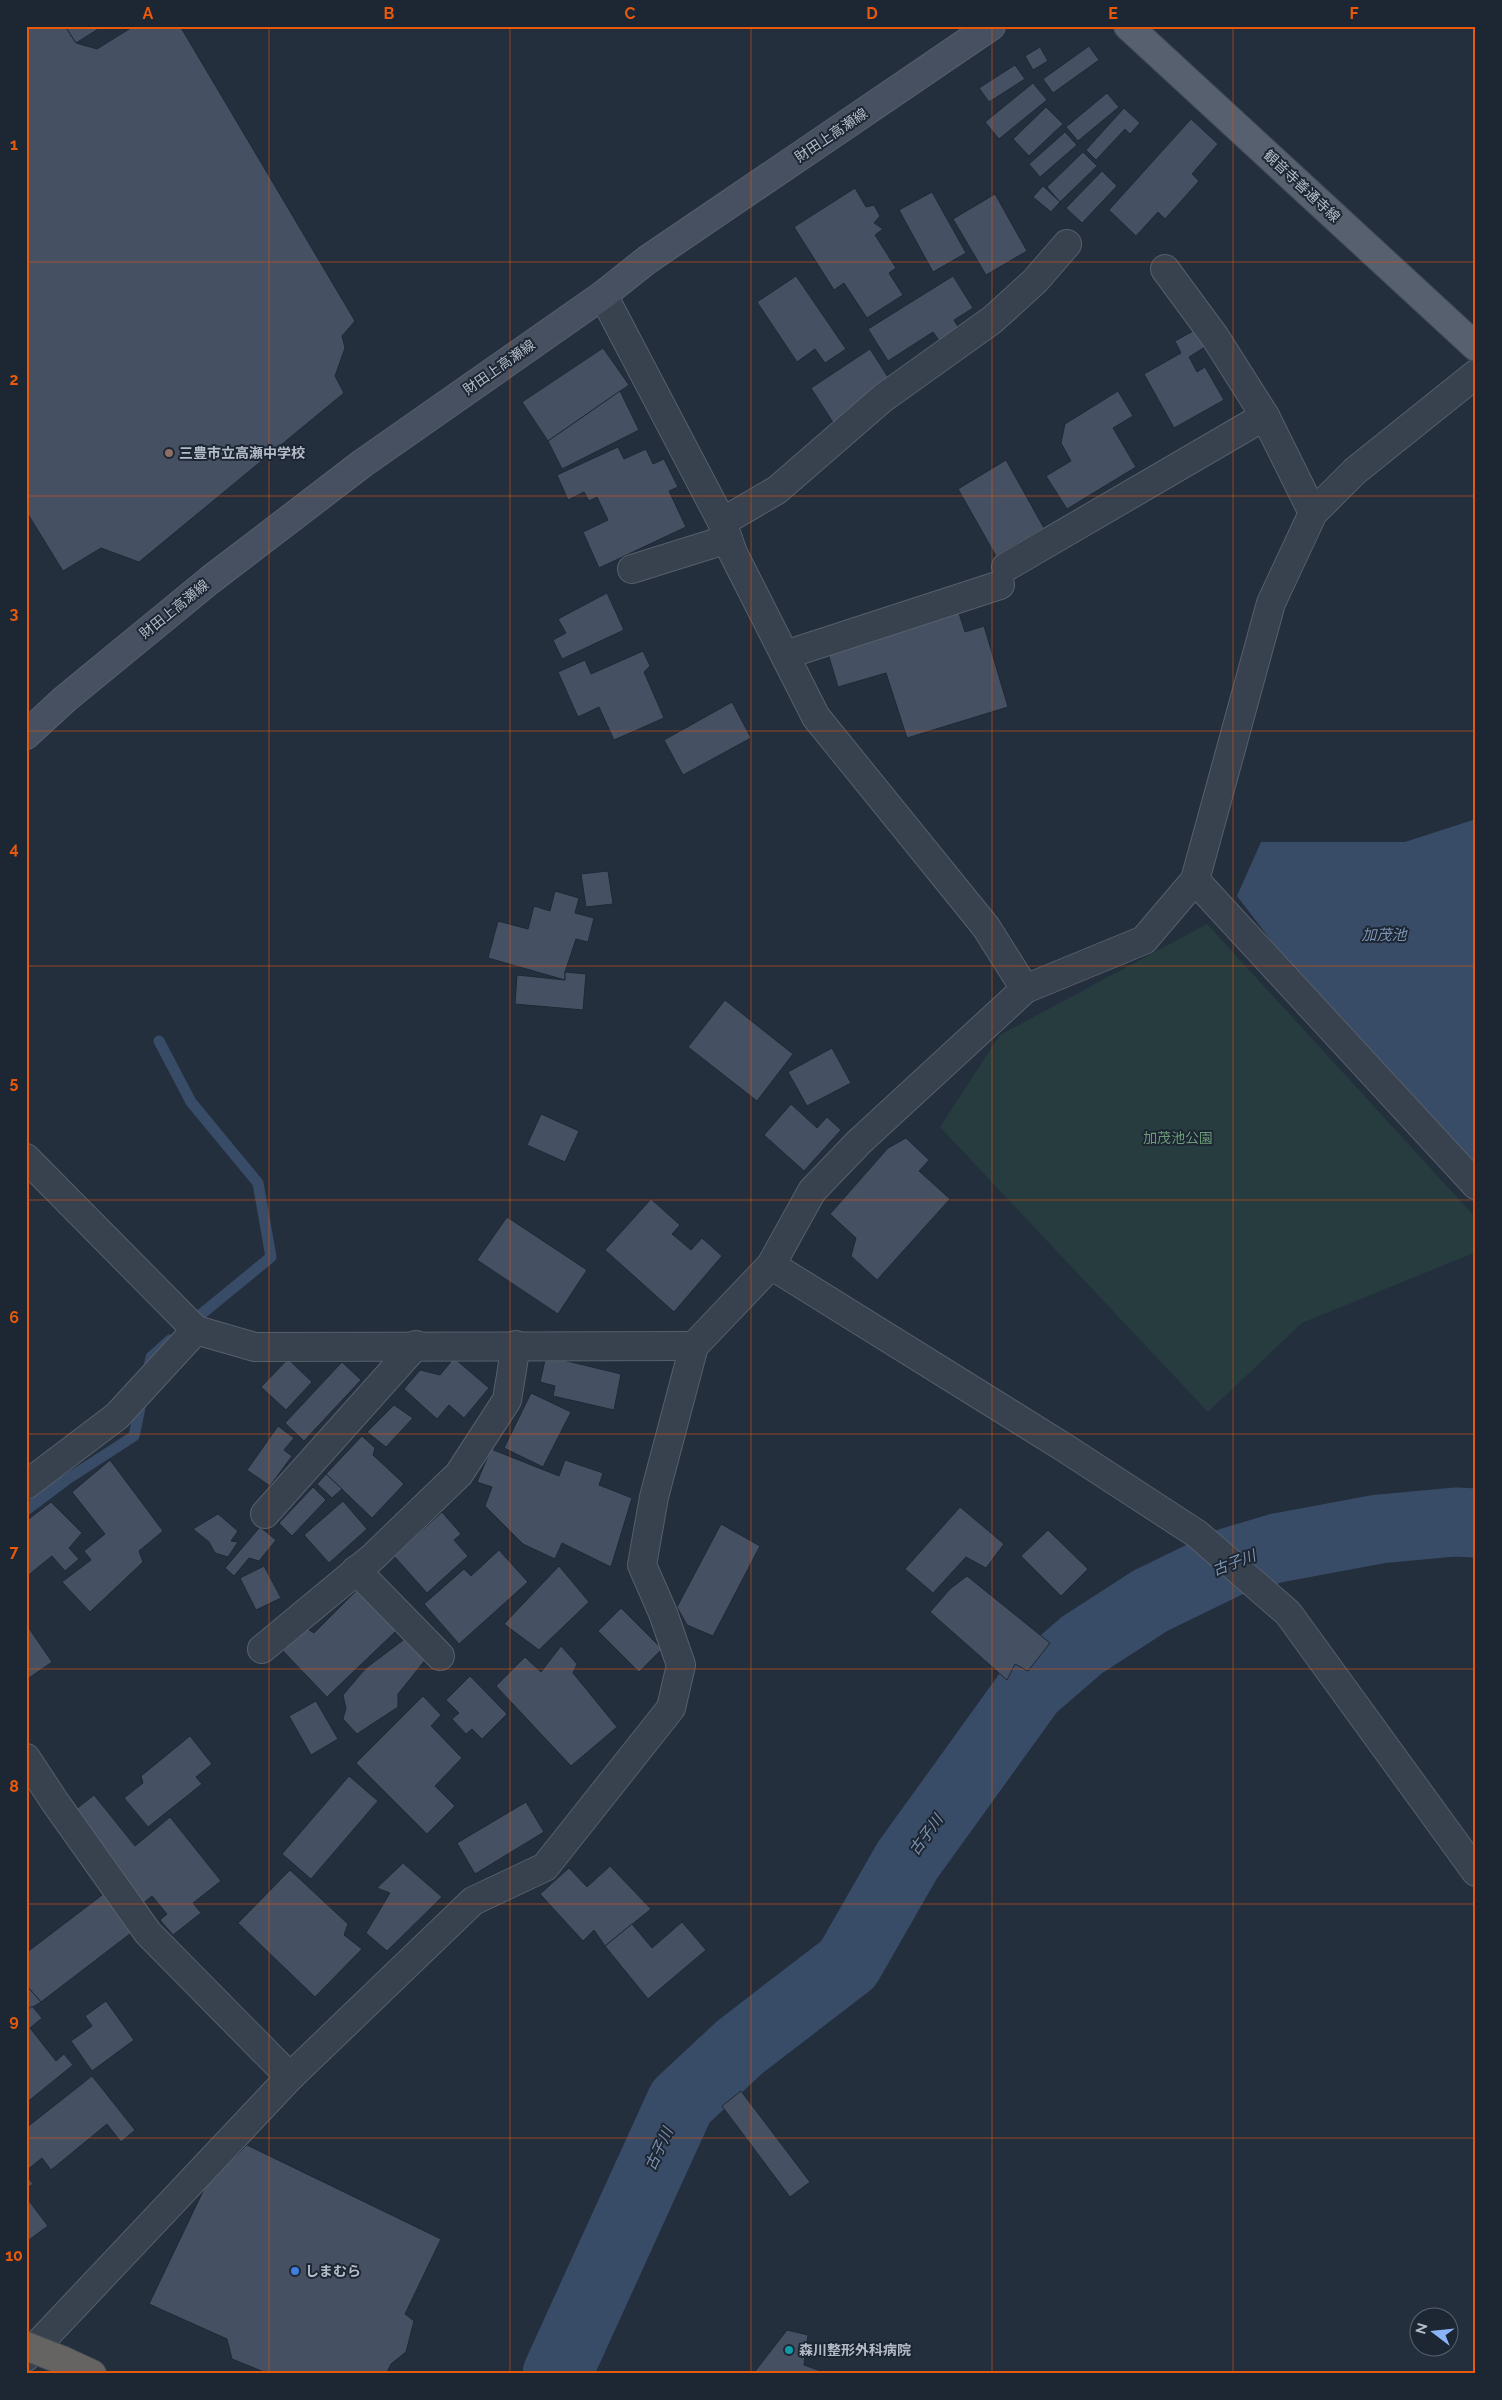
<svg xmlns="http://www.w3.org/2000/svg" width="1502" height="2400" viewBox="0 0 1502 2400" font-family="Raleway,'Noto Sans JP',sans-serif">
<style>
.green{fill:#263c3f}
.water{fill:#394c67}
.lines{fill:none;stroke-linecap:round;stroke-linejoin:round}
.stream{stroke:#394c67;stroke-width:11}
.river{stroke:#394c67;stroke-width:69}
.building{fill:#455162;stroke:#1f2835}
.minor-casing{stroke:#565f6c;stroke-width:30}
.secondary-casing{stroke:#565f6c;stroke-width:30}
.primary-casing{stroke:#414a57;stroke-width:30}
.trunk-casing{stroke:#434c59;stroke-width:30}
.minor{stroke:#38414e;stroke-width:28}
.secondary{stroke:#465061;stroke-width:28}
.primary{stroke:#56606e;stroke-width:28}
.trunk{stroke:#656462;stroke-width:28}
.trunk-bridge-casing{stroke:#434c59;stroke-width:30;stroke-linecap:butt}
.trunk-bridge{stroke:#656462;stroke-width:28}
.grid{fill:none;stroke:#e8590c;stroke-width:1;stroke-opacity:0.55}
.education-dot{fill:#8d6e63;stroke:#1d2633;stroke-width:2}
.shop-dot{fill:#3f7fe0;stroke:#1d2633;stroke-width:2}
.culture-dot{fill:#0f9aa8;stroke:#1d2633;stroke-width:2}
.labels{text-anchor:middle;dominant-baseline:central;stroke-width:4;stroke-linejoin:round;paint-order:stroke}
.street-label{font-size:14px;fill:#b4bcc9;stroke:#1d2633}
.poi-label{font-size:14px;font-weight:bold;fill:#b4bcc9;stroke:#1d2633;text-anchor:start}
.park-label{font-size:14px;fill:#6b9a76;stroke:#1d2633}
.water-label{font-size:15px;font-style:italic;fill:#7c92b1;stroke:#1d2633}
.neatline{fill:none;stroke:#e8590c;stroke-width:2}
.grid-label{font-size:16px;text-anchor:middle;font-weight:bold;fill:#e8590c}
</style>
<rect width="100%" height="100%" fill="#242f3e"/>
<polygon class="green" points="1207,924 1476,1218 1476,1252 1302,1323 1208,1412 940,1127 1000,1035"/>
<polygon class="water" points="1476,819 1476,1163 1432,1134 1319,1003 1237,896 1261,842 1405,842"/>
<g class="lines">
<g class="stream">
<polyline points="159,1041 191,1102 258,1183 271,1257 188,1325"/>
<polyline points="148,1372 151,1357 170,1340"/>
<polyline points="26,1510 66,1480 134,1436 142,1398"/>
</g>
<polyline class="river" points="557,2374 681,2102 740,2047 848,1964 907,1861 1031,1689 1082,1645 1150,1601 1230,1562 1277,1548 1379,1529 1455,1522 1476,1523"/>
</g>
<g class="building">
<polygon points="26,26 65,26 76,43 97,49 134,26 180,26 355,321 342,336 345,348 335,376 344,393 139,562 101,548 63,571 26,511"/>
<polygon points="65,26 103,26 76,43"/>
<polygon points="1089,46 1099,60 1053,93 1043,79"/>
<polygon points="1040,47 1048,61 1033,70 1025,56"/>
<polygon points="1015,65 1025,79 989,102 979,88"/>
<polygon points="1033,83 1047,100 999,139 985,122"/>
<polygon points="1107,93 1119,107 1078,141 1066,127"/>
<polygon points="1046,107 1063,124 1029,156 1013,139"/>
<polygon points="1124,108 1140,123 1130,134 1125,129 1096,160 1086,150"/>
<polygon points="1191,119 1218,144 1192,174 1199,181 1165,219 1158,212 1136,236 1109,210"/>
<polygon points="1065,132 1077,145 1040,177 1029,164"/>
<polygon points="1083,152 1097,166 1060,202 1047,187"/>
<polygon points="1102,171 1117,186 1082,223 1066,208"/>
<polygon points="1043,186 1060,202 1051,212 1033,197"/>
<polygon points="855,188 866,207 874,205 880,216 874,223 883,229 875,235 896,268 889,273 903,295 867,318 844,283 834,290 794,227"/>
<polygon points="932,192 966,253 933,272 899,210"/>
<polygon points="995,194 1027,251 986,275 953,219"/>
<polygon points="796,276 846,349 825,363 815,349 797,362 757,302"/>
<polygon points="953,276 973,308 954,320 960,330 940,342 933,332 888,361 868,329"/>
<polygon points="1195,330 1205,347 1189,357 1197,372 1205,367 1224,400 1174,428 1144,374 1181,353 1175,341"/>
<polygon points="603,348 629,385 548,441 522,402"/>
<polygon points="870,349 893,385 834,424 811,388"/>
<polygon points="620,391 639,430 562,469 548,441"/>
<polygon points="1118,391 1133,416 1113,428 1136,467 1067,509 1046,476 1071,461 1061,443 1065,424"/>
<polygon points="618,447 624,459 646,449 653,464 664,459 678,487 669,491 686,527 599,568 583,532 608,520 597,497 589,501 584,492 568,500 557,475"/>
<polygon points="1006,460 1044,528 996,556 958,489"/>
<polygon points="607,593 624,630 562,659 553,640 566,633 558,619"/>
<polygon points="958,610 965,632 984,626 1008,707 907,738 886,673 838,687 827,650"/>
<polygon points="643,651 650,666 644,672 664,718 614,740 599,707 578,717 558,672 585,660 591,674"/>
<polygon points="732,702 751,738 683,775 664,740"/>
<polygon points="608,871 613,904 586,907 581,874"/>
<polygon points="555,891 579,898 575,913 594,918 588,942 576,939 565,972 565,980 488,958 498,921 528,929 534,906 550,911"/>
<polygon points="565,972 586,974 583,1010 515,1004 517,975 565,980"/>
<polygon points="725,1000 793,1054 757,1101 688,1047"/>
<polygon points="832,1048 851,1083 807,1106 788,1072"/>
<polygon points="791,1104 817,1128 827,1117 841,1130 804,1171 764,1135"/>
<polygon points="541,1114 579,1131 565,1162 527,1145"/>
<polygon points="906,1138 929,1160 919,1171 950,1199 877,1280 851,1256 856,1238 830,1214 888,1148"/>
<polygon points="651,1199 680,1225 672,1234 691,1250 702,1238 722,1256 674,1312 605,1250"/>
<polygon points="507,1217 587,1270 558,1314 477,1260"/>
<polygon points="546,1356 621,1374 614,1410 553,1396 555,1386 540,1382"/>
<polygon points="454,1358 489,1388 464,1418 449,1405 437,1419 404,1389 420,1370 440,1375"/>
<polygon points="288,1359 312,1382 286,1410 261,1387"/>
<polygon points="342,1362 361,1380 304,1441 285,1423"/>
<polygon points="531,1393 571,1412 543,1467 504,1448"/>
<polygon points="394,1405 413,1418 386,1447 367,1432"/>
<polygon points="278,1426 294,1438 284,1450 292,1456 270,1486 247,1470"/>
<polygon points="362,1436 375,1448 373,1455 404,1484 372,1518 326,1474"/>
<polygon points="491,1449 559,1476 565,1460 603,1473 599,1485 632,1498 611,1567 562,1543 555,1559 523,1544 485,1506 492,1487 477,1482"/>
<polygon points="110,1460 163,1531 139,1551 143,1562 90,1612 62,1582 91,1560 84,1551 105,1534 72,1492"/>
<polygon points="326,1474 342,1489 332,1498 317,1484"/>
<polygon points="313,1487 326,1500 292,1536 279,1523"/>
<polygon points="343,1501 367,1529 329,1563 304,1535"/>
<polygon points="51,1502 82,1533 69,1548 79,1559 65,1571 52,1556 26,1577 26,1521"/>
<polygon points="960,1507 1004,1544 986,1568 966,1557 933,1593 905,1569"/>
<polygon points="442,1512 461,1534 454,1540 468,1556 427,1593 394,1556"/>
<polygon points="218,1514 238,1531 231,1541 238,1542 228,1557 215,1553 209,1542 193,1529"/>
<polygon points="721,1524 760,1546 713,1636 687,1625 677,1607"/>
<polygon points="260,1527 276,1540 259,1561 249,1558 234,1576 225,1568"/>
<polygon points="1048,1530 1088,1569 1061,1596 1021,1556"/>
<polygon points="499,1550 528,1582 459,1644 424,1604 464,1569 471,1576"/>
<polygon points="264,1566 281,1598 256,1610 240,1578"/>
<polygon points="559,1566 589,1602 539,1650 504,1624"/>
<polygon points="967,1576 1050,1643 1028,1671 1015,1664 1007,1680 930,1612 950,1589"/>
<polygon points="357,1590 397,1630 327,1697 283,1651 306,1628 314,1633"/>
<polygon points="621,1608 662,1649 639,1672 598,1631"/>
<polygon points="26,1624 52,1662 26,1680"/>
<polygon points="406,1638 426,1659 398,1694 398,1707 357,1734 343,1719 346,1708 343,1695 366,1668"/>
<polygon points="561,1646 577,1664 573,1673 617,1727 571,1766 496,1686 525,1657 541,1672"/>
<polygon points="470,1676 507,1714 482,1739 472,1729 466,1734 452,1719 459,1713 446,1700"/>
<polygon points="423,1696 441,1715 431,1726 462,1758 435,1786 455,1806 427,1834 356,1763"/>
<polygon points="316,1701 338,1739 311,1755 289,1716"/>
<polygon points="190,1736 212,1764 196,1777 202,1784 148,1827 124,1798 143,1783 141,1776"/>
<polygon points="349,1776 378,1801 311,1879 282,1854"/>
<polygon points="94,1795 135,1846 170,1817 221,1881 193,1903 201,1913 173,1935 160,1920 167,1914 152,1896 141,1905 70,1814"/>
<polygon points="526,1802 544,1832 475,1874 457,1843"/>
<polygon points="403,1863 442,1897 387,1951 366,1933 390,1893 377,1888"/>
<polygon points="610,1866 651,1909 605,1946 594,1930 583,1941 540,1894 569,1868 587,1887"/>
<polygon points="290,1870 348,1924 344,1935 362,1949 315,1997 238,1923"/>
<polygon points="106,1892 135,1930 41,2002 26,1985 26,1953"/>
<polygon points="682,1922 706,1950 648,1999 605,1946 632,1924 652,1948"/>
<polygon points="26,1985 41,2002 26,2011"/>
<polygon points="106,2001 134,2040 92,2071 71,2041 92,2026 85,2016"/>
<polygon points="32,2006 42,2018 30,2028 56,2061 64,2054 73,2065 26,2103 26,2011"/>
<polygon points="92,2076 135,2130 121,2142 107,2124 51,2170 42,2158 27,2170 26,2128"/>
<polygon points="741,2091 810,2182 790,2197 722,2106"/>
<polygon points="247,2145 441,2239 405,2314 414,2321 406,2352 391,2364 386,2374 269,2374 232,2359 227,2339 149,2304 205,2187"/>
<polygon points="26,2175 33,2184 26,2189"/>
<polygon points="26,2197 48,2226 26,2242"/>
<polygon points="787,2330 808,2335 804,2365 829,2374 753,2374"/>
</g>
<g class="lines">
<g class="minor-casing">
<g id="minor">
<polyline points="1165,269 1215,337 1265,416 1313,513"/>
<polyline points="603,295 722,522 733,553 816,717 986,927 1025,989"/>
<polyline points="722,522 777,490 883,398 992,320 1035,281 1067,244"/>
<polyline points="1006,567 1265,416"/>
<polyline points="632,569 728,539"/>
<polyline points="785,655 1000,585"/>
<polyline points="1195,880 1476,1185"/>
<polyline points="26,1158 196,1330 255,1347 694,1346"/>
<polyline points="771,1265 1065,1448 1197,1534 1288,1613 1476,1872"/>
<polyline points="26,1485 117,1416 196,1330"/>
<polyline points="265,1514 416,1345"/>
<polyline points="356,1570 440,1656"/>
<polyline points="262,1649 373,1557 459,1474 507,1400 516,1345"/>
<polyline points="26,1758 55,1802 148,1933 290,2077"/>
<polyline points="26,2357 290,2077 473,1901 545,1867 671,1708 681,1665 663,1613 642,1565 654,1497 694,1346 771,1265 812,1191 859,1142 1025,989 1144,940 1195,880 1271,603 1313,513 1355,471 1476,374"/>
</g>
</g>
<g class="secondary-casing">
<polyline id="secondary" points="26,735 65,699 210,580 363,463 603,295 647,260 991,26"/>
</g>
<g class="primary-casing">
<polyline id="primary" points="1128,26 1476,347"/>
</g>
<g class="trunk-casing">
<polyline id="trunk" points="64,2361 92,2374"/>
</g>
<use href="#minor" class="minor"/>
<use href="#secondary" class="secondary"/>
<use href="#primary" class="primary"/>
<use href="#trunk" class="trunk"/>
<g class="trunk-bridge-casing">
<polyline id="trunk-bridge" points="26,2346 64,2361"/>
</g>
<use href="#trunk-bridge" class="trunk-bridge"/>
</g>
<path class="grid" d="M269,26V2374M510,26V2374M751,26V2374M992,26V2374M1233,26V2374M26,262H1476M26,496H1476M26,731H1476M26,966H1476M26,1200H1476M26,1434H1476M26,1669H1476M26,1904H1476M26,2138H1476"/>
<circle class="education-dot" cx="169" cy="453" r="5"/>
<circle class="shop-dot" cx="295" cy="2271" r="5"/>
<circle class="culture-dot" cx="789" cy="2350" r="5"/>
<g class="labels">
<g class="street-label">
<text transform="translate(831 135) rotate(-34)">財田上高瀬線</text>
<text transform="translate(1302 186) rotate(43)">観音寺善通寺線</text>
<text transform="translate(499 367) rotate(-35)">財田上高瀬線</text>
<text transform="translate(174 609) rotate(-39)">財田上高瀬線</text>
</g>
<g class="poi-label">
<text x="179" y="453">三豊市立高瀬中学校</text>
<text x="305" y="2271">しまむら</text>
<text x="799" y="2350">森川整形外科病院</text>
</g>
<g class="park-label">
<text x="1178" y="1138">加茂池公園</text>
</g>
<g class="water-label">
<text x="1384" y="935">加茂池</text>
<text transform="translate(1234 1563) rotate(-21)">古子川</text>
<text transform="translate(926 1835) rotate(-54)">古子川</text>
<text transform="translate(659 2149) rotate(-65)">古子川</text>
</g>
</g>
<rect width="1502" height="2400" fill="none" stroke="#1d2633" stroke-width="55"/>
<g transform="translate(1434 2332) rotate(286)"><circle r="24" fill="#1d2633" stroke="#59626f"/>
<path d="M0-4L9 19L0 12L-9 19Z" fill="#8ab4f8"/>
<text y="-8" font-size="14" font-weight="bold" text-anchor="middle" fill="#b4bcc9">N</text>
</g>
<rect x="28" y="28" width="1446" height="2344" class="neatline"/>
<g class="grid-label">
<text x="148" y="19">A</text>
<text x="389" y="19">B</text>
<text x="630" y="19">C</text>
<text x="872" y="19">D</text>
<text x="1113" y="19">E</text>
<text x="1354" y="19">F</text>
<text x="14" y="150">1</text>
<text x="14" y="385">2</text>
<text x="14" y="619">3</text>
<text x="14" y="854">4</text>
<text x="14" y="1088">5</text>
<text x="14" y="1323">6</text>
<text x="14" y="1557">7</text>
<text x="14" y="1792">8</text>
<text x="14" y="2026">9</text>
<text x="14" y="2261">10</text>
</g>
</svg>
